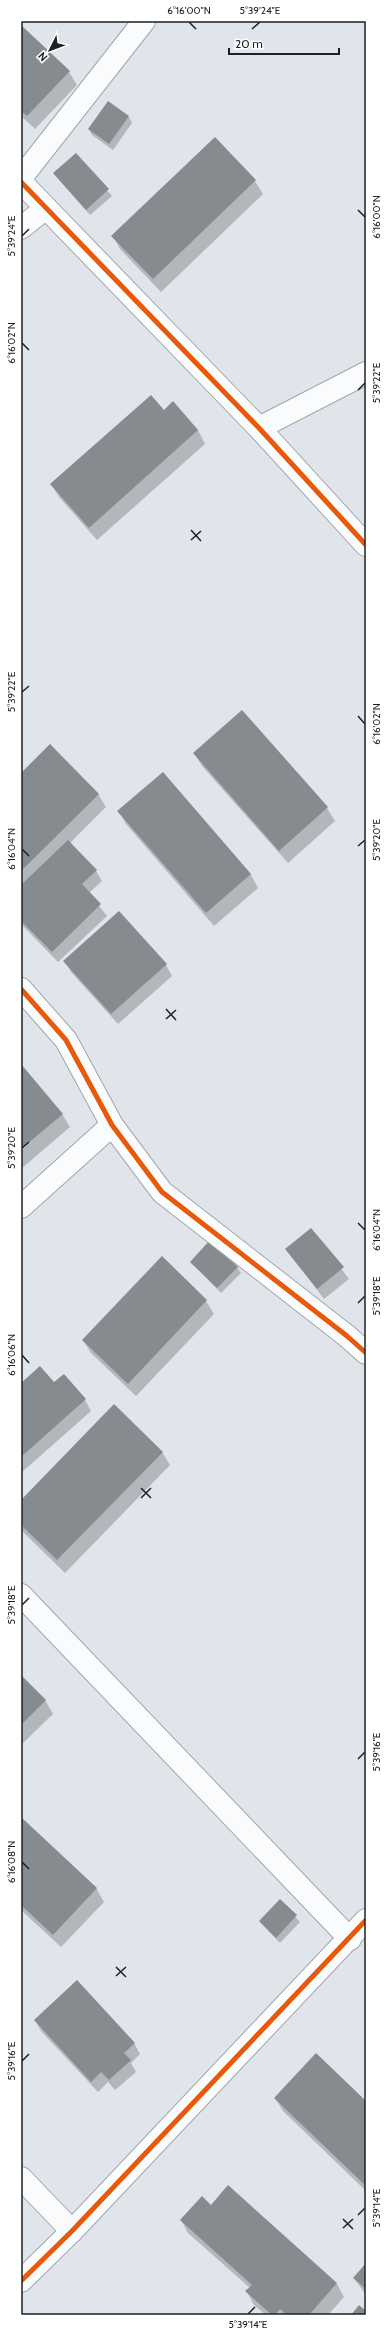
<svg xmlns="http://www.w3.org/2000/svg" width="387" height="2336" viewBox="0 0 387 2336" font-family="Cabin,sans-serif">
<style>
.shadow{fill:#0003}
.building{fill:#868b90}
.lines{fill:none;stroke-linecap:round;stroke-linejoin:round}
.minor-casing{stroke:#a2a7ac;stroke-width:24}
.minor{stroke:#fafbfc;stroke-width:22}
.cycleway-casing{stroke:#fff;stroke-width:8}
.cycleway{stroke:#e8590c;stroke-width:5}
.ticks{fill:none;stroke:#1d2126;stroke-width:1.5}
.neatline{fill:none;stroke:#1d2126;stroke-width:1.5}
.ticks-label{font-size:10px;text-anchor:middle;fill:#1d2126}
</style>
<rect width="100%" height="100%" fill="#dfe5eb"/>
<g class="shadow">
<polygon points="21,26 69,72 77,85 35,129 21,116"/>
<polygon points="108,102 129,117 132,123 113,150 92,135 89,129"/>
<polygon points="215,138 255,181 263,194 161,292 120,249 113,236"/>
<polygon points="75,154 112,196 90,215 54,174"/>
<polygon points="173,402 198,430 205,444 97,540 59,497 51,484 164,411"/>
<polygon points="242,711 327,808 335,821 288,863 202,766 194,753"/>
<polygon points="162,773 251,875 258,888 214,926 126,824 119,811"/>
<polygon points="21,774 98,794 106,807 70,843 96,871 102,881 89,893 107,916 58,962 21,924"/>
<polygon points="118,912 166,965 172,976 118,1024 71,972 65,961"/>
<polygon points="21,1066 62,1114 70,1127 21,1169"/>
<polygon points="311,1229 349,1279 324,1299 287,1250"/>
<polygon points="191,1262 237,1267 241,1273 221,1293"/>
<polygon points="206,1301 214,1314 136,1396 91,1353 83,1340"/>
<polygon points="64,1376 85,1400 91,1411 21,1473 21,1384 54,1384"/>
<polygon points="162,1452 170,1465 65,1573 21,1530 21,1501"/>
<polygon points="21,1676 45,1700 53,1714 21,1745"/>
<polygon points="21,1818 96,1888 104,1902 61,1947 21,1910"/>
<polygon points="280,1900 300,1922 280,1943 260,1922"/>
<polygon points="35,2020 134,2043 140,2054 131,2063 136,2072 115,2090 108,2082 98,2092 41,2031"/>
<polygon points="275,2098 366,2103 366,2191 283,2111"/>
<polygon points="229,2187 337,2284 344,2297 328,2315 266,2315 254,2305 247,2292 250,2288 188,2233 181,2220 211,2206"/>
<polygon points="366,2265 366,2295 354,2278"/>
</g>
<g class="building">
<polygon points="21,25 70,71 27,116 21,111"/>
<polygon points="108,101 129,116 109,144 88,129"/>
<polygon points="215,137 256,180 153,279 111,236"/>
<polygon points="76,153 109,189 86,210 53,173"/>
<polygon points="151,395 164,410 173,401 198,430 89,528 50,484"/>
<polygon points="242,710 328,807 279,851 193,753"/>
<polygon points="50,744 99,794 21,871 21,773"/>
<polygon points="163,772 251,874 206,913 117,811"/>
<polygon points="68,840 97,870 82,884 101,904 52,952 21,921 21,885"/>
<polygon points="119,911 167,964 111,1014 63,961"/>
<polygon points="21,1064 63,1114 21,1149"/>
<polygon points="311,1228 344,1267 317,1289 285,1249"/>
<polygon points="210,1240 238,1267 217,1288 190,1262"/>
<polygon points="162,1256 207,1300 128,1384 82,1340"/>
<polygon points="40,1366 54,1382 64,1374 86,1399 21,1457 21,1383"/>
<polygon points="114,1404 163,1452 57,1560 21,1525 21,1500"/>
<polygon points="21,1675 46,1700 21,1725"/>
<polygon points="21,1817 97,1888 53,1935 21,1905"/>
<polygon points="280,1899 297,1915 276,1938 259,1921"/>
<polygon points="77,1980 135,2043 124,2053 131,2060 109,2080 101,2072 91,2082 34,2020"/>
<polygon points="316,2053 366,2101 366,2186 274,2098"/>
<polygon points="228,2185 337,2283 309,2315 287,2315 280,2309 275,2315 272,2315 245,2291 252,2285 180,2220 202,2196 211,2205"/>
<polygon points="366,2263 366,2289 353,2278"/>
<polygon points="359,2305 366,2311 366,2315 351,2315"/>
</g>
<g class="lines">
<g class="minor-casing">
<g id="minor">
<polyline points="21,178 144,21"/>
<polyline points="21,182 259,428 366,545"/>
<polyline points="21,228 46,208"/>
<polyline points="259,428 366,373"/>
<polyline points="21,989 66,1040 112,1125 162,1192 347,1336 366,1353"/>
<polyline points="21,1207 112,1125"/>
<polyline points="21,1595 350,1939"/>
<polyline points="21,2178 72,2231"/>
<polyline points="21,2281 72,2231 366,1920"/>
</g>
</g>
<use href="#minor" class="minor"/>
<g class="cycleway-casing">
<g id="cycleway">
<polyline points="21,182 259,428 366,545"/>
<polyline points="21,989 66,1040 112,1125 162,1192 347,1336 366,1353"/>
<polyline points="21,2281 72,2231 366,1920"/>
</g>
</g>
<use href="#cycleway" class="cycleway"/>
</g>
<path class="ticks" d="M189,22L196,29M252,29L260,22M358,210L365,217M22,236L29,229M22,343L29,350M358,390L365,383M191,530L201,541M191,540L201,531M22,692L29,686M358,716L365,724M358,846L365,840M22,849L29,856M166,1009L176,1020M166,1019L176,1010M22,1148L29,1142M358,1223L365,1230M358,1303L365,1296M22,1355L29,1363M141,1488L151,1498M141,1498L151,1488M22,1605L29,1598M358,1759L365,1752M22,1862L29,1869M116,1967L126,1977M116,1976L126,1967M22,2061L29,2054M358,2215L365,2208M343,2219L353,2229M343,2228L353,2219M248,2314L255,2307"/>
<rect width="387" height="2336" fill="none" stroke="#ffffff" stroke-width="44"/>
<g transform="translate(50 50) rotate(228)" stroke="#ffffff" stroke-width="3" paint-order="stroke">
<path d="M0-3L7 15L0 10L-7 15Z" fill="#1d2126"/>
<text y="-6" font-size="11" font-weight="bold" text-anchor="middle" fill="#1d2126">N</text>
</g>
<path d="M229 48v6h110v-6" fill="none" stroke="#1d2126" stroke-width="2"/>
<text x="235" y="48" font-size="12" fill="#1d2126" stroke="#ffffff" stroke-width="3" paint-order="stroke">20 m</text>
<rect x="22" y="22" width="343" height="2292" class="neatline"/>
<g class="ticks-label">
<text x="189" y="14">6°16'00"N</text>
<text x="260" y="14">5°39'24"E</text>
<text transform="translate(376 217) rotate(-90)" y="4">6°16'00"N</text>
<text transform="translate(11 236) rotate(-90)" y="4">5°39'24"E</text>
<text transform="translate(11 343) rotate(-90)" y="4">6°16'02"N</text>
<text transform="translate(376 383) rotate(-90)" y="4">5°39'22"E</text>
<text transform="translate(11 692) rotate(-90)" y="4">5°39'22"E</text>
<text transform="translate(376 724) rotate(-90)" y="4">6°16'02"N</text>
<text transform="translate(376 840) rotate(-90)" y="4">5°39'20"E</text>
<text transform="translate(11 849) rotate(-90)" y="4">6°16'04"N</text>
<text transform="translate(11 1148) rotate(-90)" y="4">5°39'20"E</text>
<text transform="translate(376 1230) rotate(-90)" y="4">6°16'04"N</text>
<text transform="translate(376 1296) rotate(-90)" y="4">5°39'18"E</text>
<text transform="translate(11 1355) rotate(-90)" y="4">6°16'06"N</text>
<text transform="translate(11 1605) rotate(-90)" y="4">5°39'18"E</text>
<text transform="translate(376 1752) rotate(-90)" y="4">5°39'16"E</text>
<text transform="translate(11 1862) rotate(-90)" y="4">6°16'08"N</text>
<text transform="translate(11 2061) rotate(-90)" y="4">5°39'16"E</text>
<text transform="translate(376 2208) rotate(-90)" y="4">5°39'14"E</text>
<text x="248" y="2328">5°39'14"E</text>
</g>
</svg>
